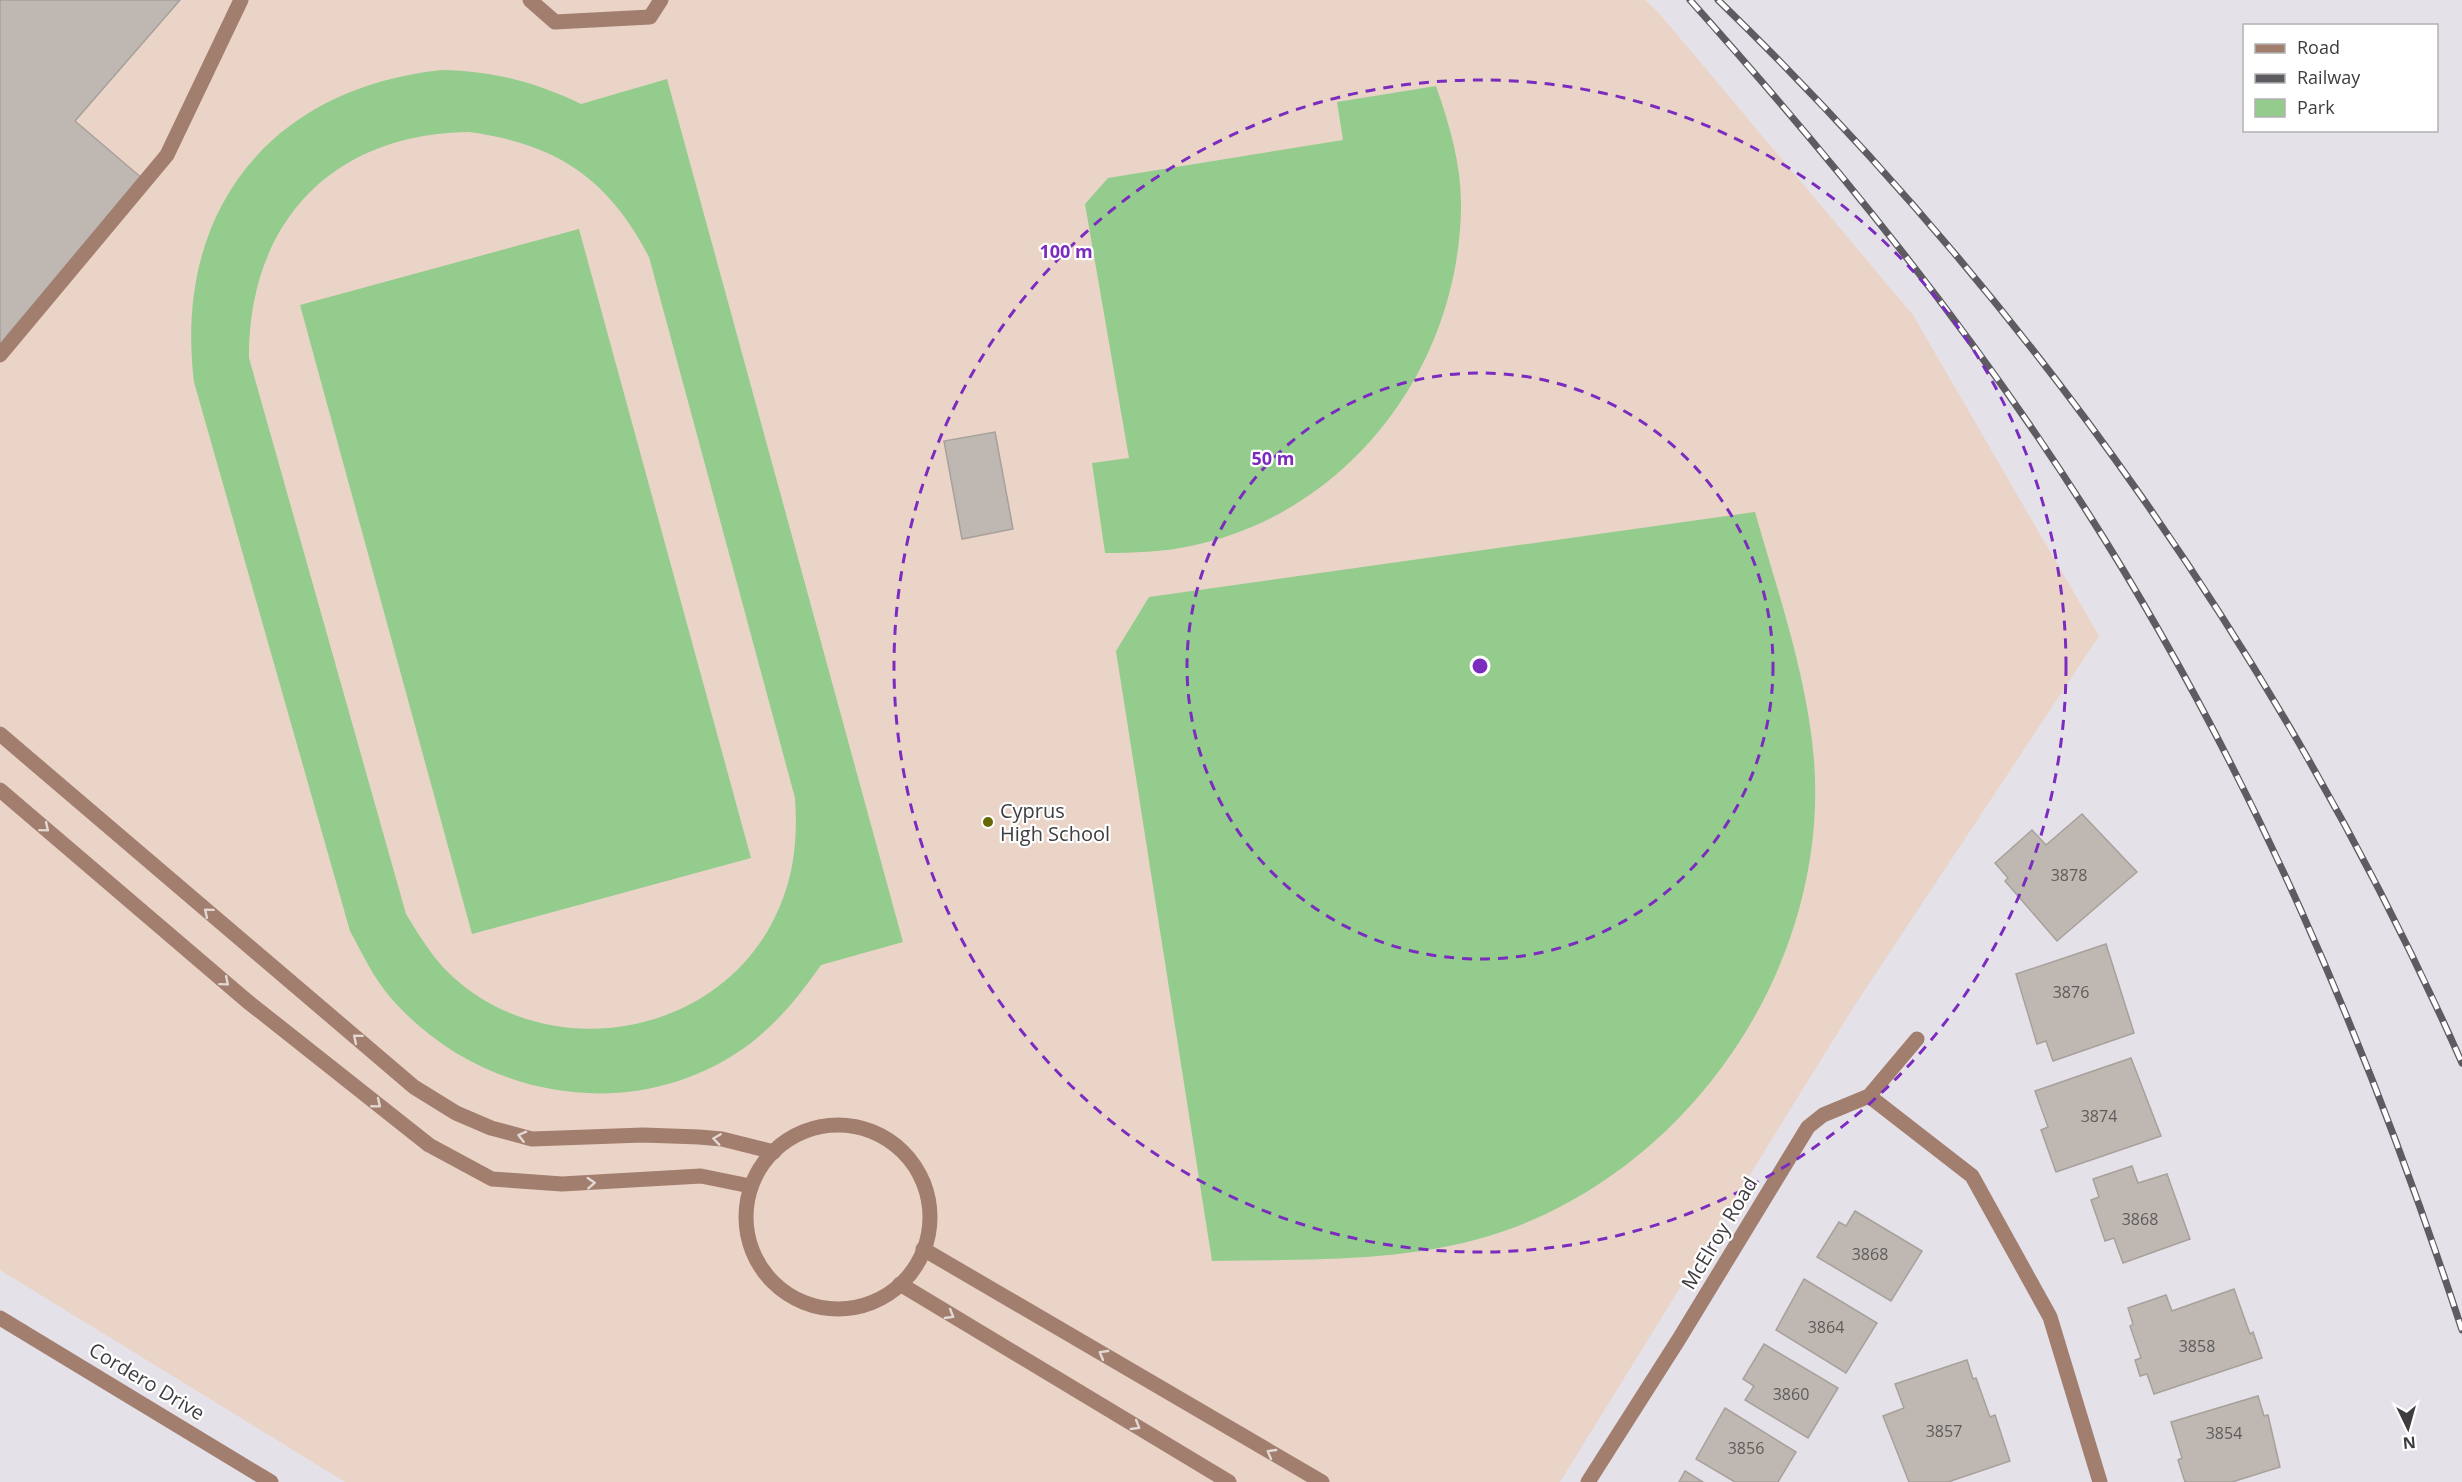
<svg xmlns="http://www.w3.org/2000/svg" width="2462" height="1482" viewBox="0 0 2462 1482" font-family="'Open Sans',sans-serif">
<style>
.education{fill:#ead4c7}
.green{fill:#94cc8d;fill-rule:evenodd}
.building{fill:#bfb8b2;stroke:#a7a09b;stroke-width:1.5}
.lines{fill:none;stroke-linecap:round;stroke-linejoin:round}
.minor{stroke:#a27e6f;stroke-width:15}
.rail-casing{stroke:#5e5c60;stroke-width:7}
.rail{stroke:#fff;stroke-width:4.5;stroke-dasharray:14;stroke-linecap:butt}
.oneway{stroke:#e3d8d4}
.ring{fill:none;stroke:#7b2cbf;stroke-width:3;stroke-dasharray:10 8}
.poi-dot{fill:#666701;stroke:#fff;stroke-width:2}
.labels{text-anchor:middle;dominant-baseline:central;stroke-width:4.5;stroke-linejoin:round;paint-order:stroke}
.number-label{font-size:16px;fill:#5e5b5c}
.poi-label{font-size:20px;fill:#3e3c3f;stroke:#fff;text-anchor:start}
.street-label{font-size:20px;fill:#3e3c3f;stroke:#fff}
.centre{fill:#7b2cbf;stroke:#fff;stroke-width:3}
.ring-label{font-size:18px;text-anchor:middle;font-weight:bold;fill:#7b2cbf;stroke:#fff;stroke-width:4.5;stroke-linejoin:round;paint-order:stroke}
</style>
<rect width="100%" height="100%" fill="#e5e1e9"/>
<polygon class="education" points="0,0 1645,0 1658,12 1913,315 2099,636 1853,1008 1560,1482 345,1482 0,1270"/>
<g class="green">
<path d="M442,70C493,71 535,82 581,104L667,79L903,942L821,965C800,995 779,1021 751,1043C638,1128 480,1101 390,997C373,977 362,953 350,931L194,382C173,211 270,88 442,70ZM469,132C557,144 608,178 649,257L795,798C798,841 794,881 773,921C711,1043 535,1066 442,966C428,950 417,932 406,914L249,358C248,223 333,133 469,132Z"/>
<path d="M1436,86C1450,126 1462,167 1461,209C1458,368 1349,513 1191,546C1162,552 1134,553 1105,553L1092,463L1129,458L1085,204L1108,178L1343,140L1337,102Z"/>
<polygon points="579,229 751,858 472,934 300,305"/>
<path d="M1755,512C1778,593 1807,675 1814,760C1830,967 1688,1175 1489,1236C1399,1263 1305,1259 1212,1261L1116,651L1149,597Z"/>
</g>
<g class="building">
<polygon points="0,0 180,0 75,121 143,179 0,345"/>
<polygon points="995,432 1013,529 962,539 944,441"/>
<polygon points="2082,814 2137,872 2057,941 2005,881 2008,878 1995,863 2032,830 2046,845"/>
<polygon points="2106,944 2134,1033 2053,1061 2046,1041 2037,1044 2016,974"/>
<polygon points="2131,1058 2161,1136 2056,1172 2041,1130 2048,1127 2035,1091"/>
<polygon points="2132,1166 2138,1183 2167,1174 2190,1239 2123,1263 2114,1238 2105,1241 2091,1200 2099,1197 2093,1179"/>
<polygon points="1855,1211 1922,1251 1891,1301 1817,1257 1839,1222 1846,1226"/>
<polygon points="1804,1279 1877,1323 1846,1373 1776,1330"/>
<polygon points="2234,1289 2250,1334 2253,1332 2262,1358 2154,1394 2147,1374 2140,1376 2135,1360 2141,1358 2130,1326 2133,1324 2128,1308 2166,1295 2172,1311"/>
<polygon points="1764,1344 1838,1388 1808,1438 1745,1400 1754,1386 1743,1379"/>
<polygon points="1967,1360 1973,1379 1976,1378 1990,1417 1995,1415 2010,1461 1948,1482 1909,1482 1883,1416 1904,1408 1895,1384"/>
<polygon points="2258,1396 2264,1416 2268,1415 2280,1467 2232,1482 2185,1482 2178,1460 2182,1458 2171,1422"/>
<polygon points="1725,1408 1796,1452 1778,1482 1735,1482 1696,1459"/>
<polygon points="1685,1471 1703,1482 1679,1482"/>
</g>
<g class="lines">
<g class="minor">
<polyline points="530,0 555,22 650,17 661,0"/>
<polyline points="0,355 167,155 241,0"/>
<polyline points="0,734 414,1087 456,1113 491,1128 532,1139 643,1135 699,1137 722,1139 774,1152"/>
<polyline points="0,790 247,1001 429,1145 492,1179 562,1184 701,1176 750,1186"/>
<polyline points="1869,1096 1972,1176 2050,1317 2100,1482"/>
<circle cx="838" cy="1217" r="92"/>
<polyline points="923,1249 1322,1482"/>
<polyline points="900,1284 1229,1482"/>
<polyline points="0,1318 271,1482"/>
<polyline points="1588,1482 1679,1339 1808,1127 1823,1115 1869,1096 1917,1039"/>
</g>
<g class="rail-casing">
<g id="rail">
<path d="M1690,0C1834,161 1970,328 2086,510C2249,765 2368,1043 2462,1330"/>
<path d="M1718,0C2030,302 2286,666 2462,1063"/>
</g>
</g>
<use href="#rail" class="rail"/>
</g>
<defs><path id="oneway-chevron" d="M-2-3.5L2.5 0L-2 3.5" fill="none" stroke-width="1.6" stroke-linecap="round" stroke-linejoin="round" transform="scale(1.5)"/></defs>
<g class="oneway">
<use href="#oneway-chevron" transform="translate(45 828) rotate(40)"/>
<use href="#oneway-chevron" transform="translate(208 912) rotate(-140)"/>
<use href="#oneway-chevron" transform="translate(225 982) rotate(40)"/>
<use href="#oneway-chevron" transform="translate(357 1038) rotate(-140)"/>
<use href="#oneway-chevron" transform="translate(377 1104) rotate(39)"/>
<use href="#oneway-chevron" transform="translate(522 1136) rotate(-166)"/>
<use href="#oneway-chevron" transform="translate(717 1139) rotate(-172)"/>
<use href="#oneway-chevron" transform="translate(591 1183) rotate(-3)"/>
<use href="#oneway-chevron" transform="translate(950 1315) rotate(31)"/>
<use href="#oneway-chevron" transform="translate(1103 1354) rotate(-150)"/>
<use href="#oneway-chevron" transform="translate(1136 1426) rotate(31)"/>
<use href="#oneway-chevron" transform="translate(1271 1453) rotate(-150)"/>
</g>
<g class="ring">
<circle cx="1480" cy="666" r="293"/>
<circle cx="1480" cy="666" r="586"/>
</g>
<circle class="poi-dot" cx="988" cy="822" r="6"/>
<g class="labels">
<g class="number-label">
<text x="2069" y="875">3878</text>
<text x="2071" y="992">3876</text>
<text x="2099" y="1116">3874</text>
<text x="2140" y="1219">3868</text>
<text x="1870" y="1254">3868</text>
<text x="1826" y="1327">3864</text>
<text x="2197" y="1346">3858</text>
<text x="1791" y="1394">3860</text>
<text x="1944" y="1431">3857</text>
<text x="2224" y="1433">3854</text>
<text x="1746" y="1448">3856</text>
</g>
<g class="poi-label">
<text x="1000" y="810">Cyprus<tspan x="1000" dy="23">High School</tspan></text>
</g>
<g class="street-label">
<text transform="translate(1719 1233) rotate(-59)">McElroy Road</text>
<text transform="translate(147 1381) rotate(31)">Cordero Drive</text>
</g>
</g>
<circle cx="1480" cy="666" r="9" class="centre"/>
<g class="ring-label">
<text x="1066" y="258">100 m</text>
<text x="1273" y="465">50 m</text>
</g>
<rect x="2243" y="24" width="195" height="108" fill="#ffffff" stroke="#b2b1b2" stroke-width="1.5"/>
<rect x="2255" y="44" width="30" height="9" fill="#a27e6f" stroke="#b2b1b2" stroke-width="1.5"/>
<text x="2297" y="54" font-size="18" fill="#3e3c3f">Road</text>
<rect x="2255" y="74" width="30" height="9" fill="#5e5c60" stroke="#b2b1b2" stroke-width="1.5"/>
<text x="2297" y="84" font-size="18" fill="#3e3c3f">Railway</text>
<rect x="2255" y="99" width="30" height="18" fill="#94cc8d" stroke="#b2b1b2" stroke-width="1.5"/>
<text x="2297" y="114" font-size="18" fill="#3e3c3f">Park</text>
<g transform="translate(2408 1428) rotate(175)" stroke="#ffffff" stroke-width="4.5" paint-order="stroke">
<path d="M0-4.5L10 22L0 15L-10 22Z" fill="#3e3c3f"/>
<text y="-9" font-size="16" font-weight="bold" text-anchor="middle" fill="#3e3c3f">N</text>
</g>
</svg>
